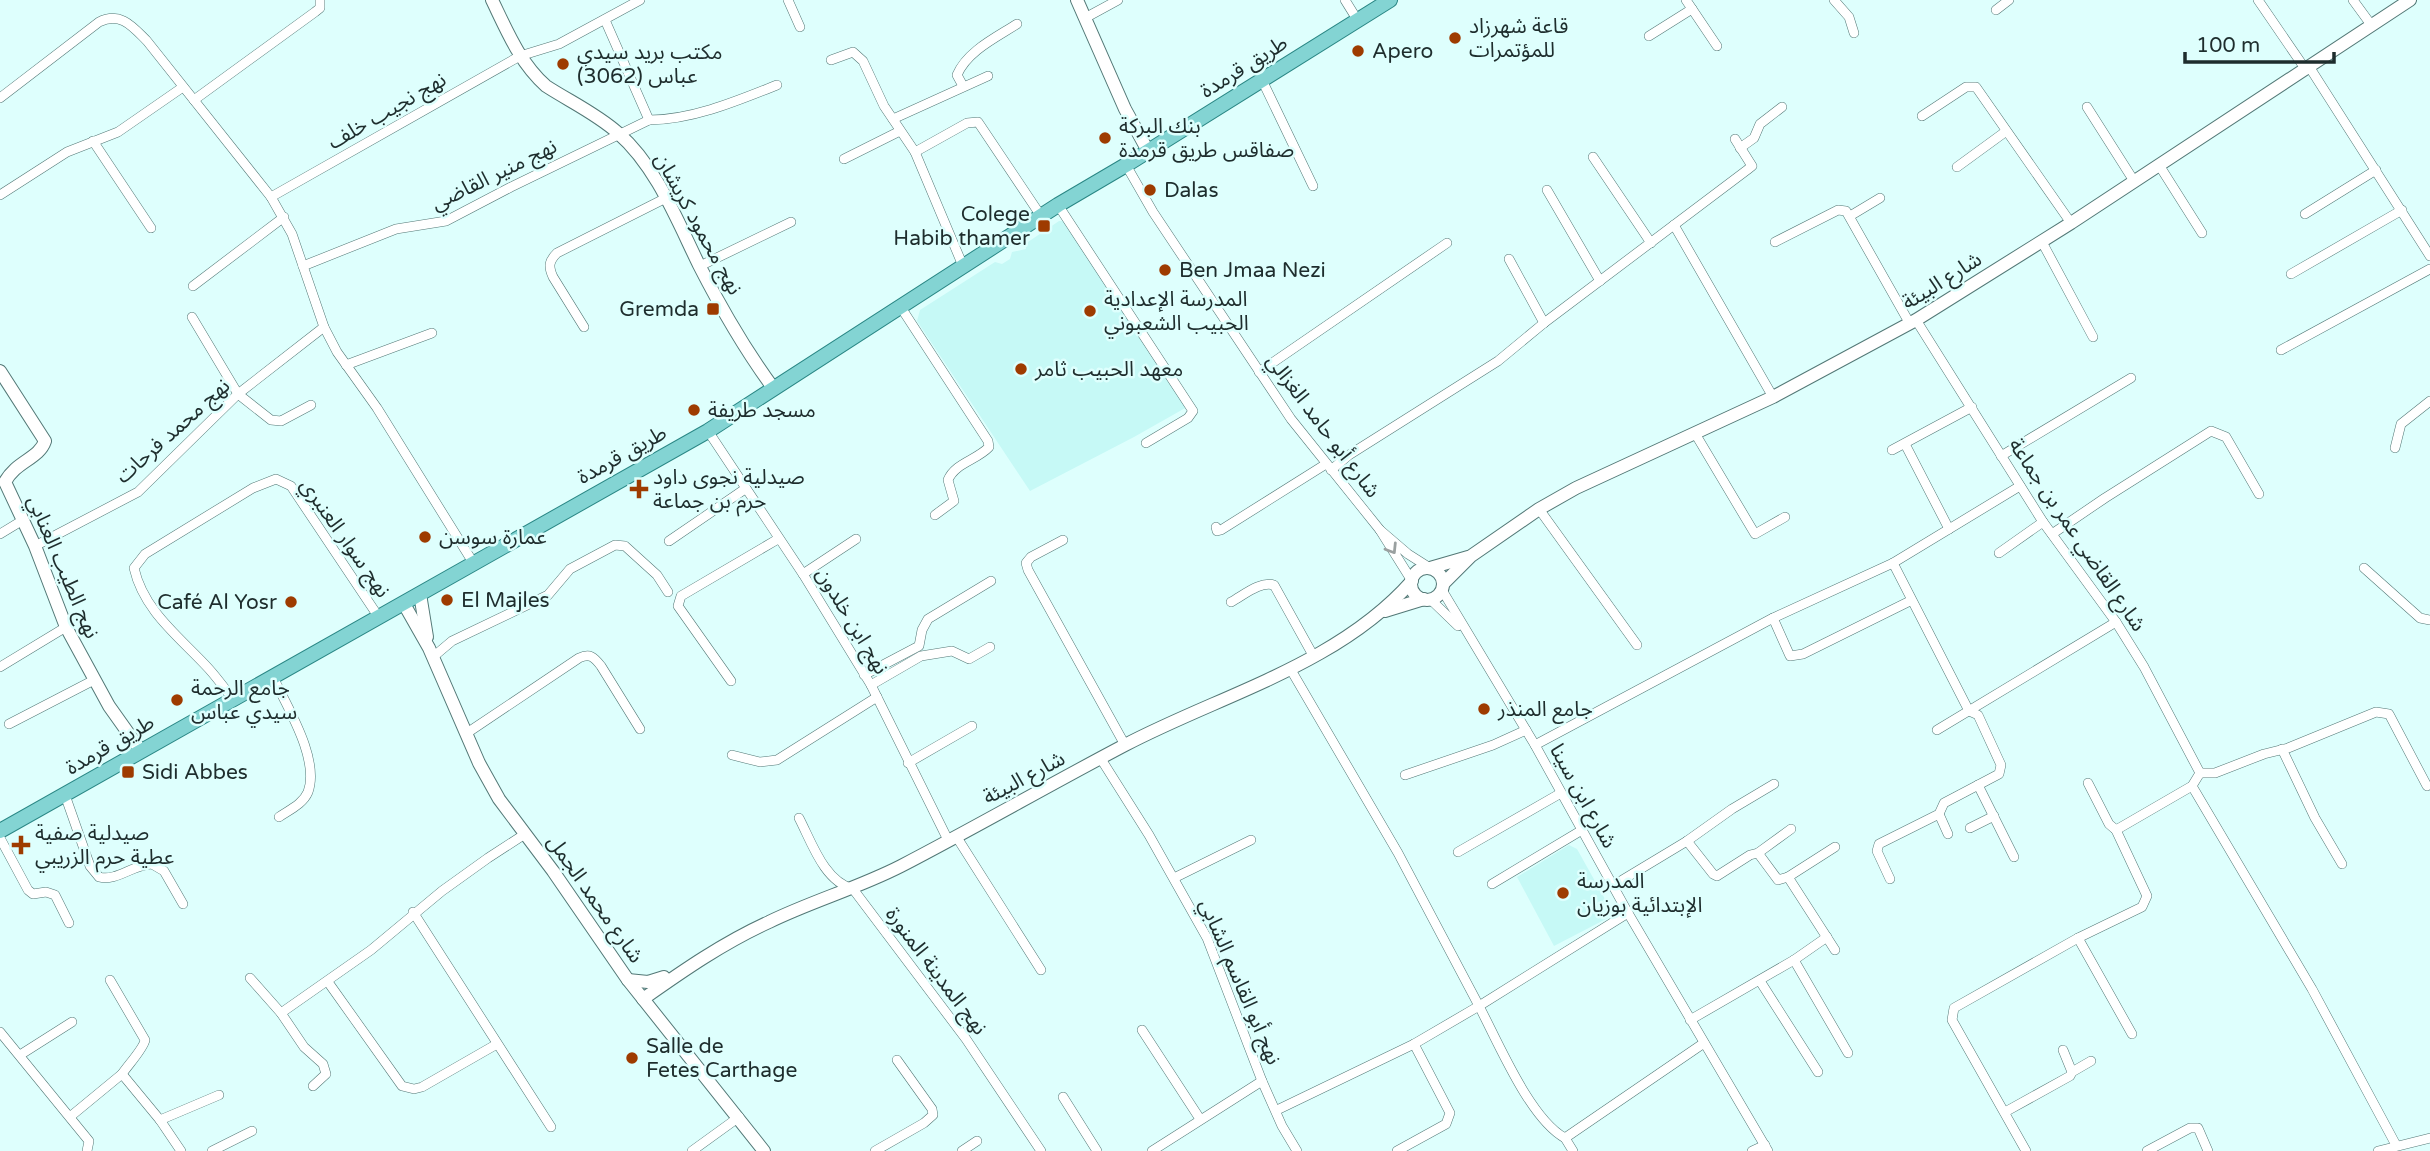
<svg xmlns="http://www.w3.org/2000/svg" width="2430" height="1151" viewBox="0 0 2430 1151" font-family="'Varela Round','Noto Sans Arabic',sans-serif">
<style>
.built{fill:#c6f9f6}
.lines{fill:none;stroke-linecap:round;stroke-linejoin:round}
.street-casing{stroke:#537876;stroke-width:10}
.secondary-casing{stroke:#537876;stroke-width:14}
.primary-casing{stroke:#2a8785;stroke-width:16}
.street{stroke:#fff;stroke-width:9}
.secondary{stroke:#fff;stroke-width:12}
.primary{stroke:#83d4d3;stroke-width:14}
.oneway{stroke:#9aa0a0}
.poi-dot{fill:#9e3b00;stroke:#defffd;stroke-width:2.5}
.labels{text-anchor:middle;dominant-baseline:central;stroke-width:5;stroke-linejoin:round;paint-order:stroke}
.poi-label{font-size:21px;fill:#1e2d2d;stroke:#defffd;text-anchor:start}
.street-label{font-size:21px;fill:#1e2d2d;stroke:#defffd}
</style>
<rect width="100%" height="100%" fill="#defffd"/>
<g class="built">
<polygon points="1059,221 1064,221 1187,407 1134,437 1030,491 917,321 920,310 995,262 1002,264 1010,259 1012,252 1026,249 1025,244"/>
<polygon points="1569,845 1577,849 1610,908 1608,918 1554,946 1517,877"/>
</g>
<g class="lines">
<g class="street-casing">
<g id="street">
<polyline points="788,0 800,27"/>
<polyline points="1345,0 1358,21"/>
<polyline points="1686,0 1717,46"/>
<polyline points="1834,0 1849,17 1854,33"/>
<polyline points="2258,0 2306,70"/>
<polyline points="2353,0 2372,26"/>
<polyline points="1996,10 2009,0"/>
<polyline points="1085,18 1118,0"/>
<polyline points="1649,36 1692,9"/>
<polyline points="831,60 853,52 863,61 884,106 915,152 963,266"/>
<polyline points="2310,68 2430,256"/>
<polyline points="1262,80 1313,186"/>
<path d="M963,86L957,75C967,51 997,37 1017,24"/>
<path d="M0,98L99,22C121,11 133,27 147,41L271,197L292,234L324,327L337,352L377,408L474,564"/>
<polyline points="194,100 315,12 320,8 320,0"/>
<polyline points="2087,107 2134,181"/>
<polyline points="1922,116 1966,87 1976,87 2071,223"/>
<polyline points="893,119 988,76"/>
<path d="M649,120C692,120 737,101 777,85"/>
<polyline points="93,141 151,228"/>
<polyline points="1740,148 1754,138 1760,124 1782,107"/>
<polyline points="915,152 967,123 978,122 1041,216"/>
<polyline points="1593,157 1651,243"/>
<polyline points="844,159 900,131"/>
<polyline points="1126,165 1153,212 1291,419 1380,530"/>
<polyline points="2159,165 2202,233"/>
<polyline points="1957,167 2005,132"/>
<polyline points="1547,190 1600,281"/>
<polyline points="0,195 67,152 118,132 183,87"/>
<polyline points="271,197 520,56 559,44 640,0"/>
<polyline points="1058,205 1193,411 1188,418 1146,443"/>
<polyline points="2305,214 2376,170"/>
<polyline points="1850,216 1880,198"/>
<polyline points="1674,225 1773,397"/>
<polyline points="1775,242 1838,210 1846,211 1910,324"/>
<polyline points="2042,242 2093,337"/>
<polyline points="1509,259 1544,323"/>
<polyline points="303,266 396,229 446,221 511,187 649,120 605,20"/>
<polyline points="700,266 791,222"/>
<polyline points="2291,274 2402,210"/>
<polyline points="193,286 284,217"/>
<path d="M900,306L988,441L989,447C977,460 955,463 948,480L954,501L935,515"/>
<polyline points="192,317 238,394 271,420 281,421 311,405"/>
<polyline points="1916,320 2043,522 2116,622 2144,667 2200,773"/>
<path d="M584,327L553,277C548,266 549,261 557,253L666,198"/>
<polyline points="2281,350 2430,269"/>
<polyline points="346,365 432,333"/>
<polyline points="1259,372 1447,243"/>
<polyline points="708,431 803,574 871,685 948,840"/>
<polyline points="1696,435 1755,534 1785,517"/>
<polyline points="1905,444 1949,529"/>
<polyline points="2395,448 2401,424 2430,401"/>
<polyline points="1892,450 1972,407"/>
<polyline points="2001,456 2131,378"/>
<polyline points="1331,470 1349,455 1498,361 1544,323 1747,170 1752,166 1735,139"/>
<polyline points="1539,509 1637,645"/>
<polyline points="1216,527 1217,531 1221,530 1326,464"/>
<polyline points="0,534 23,520"/>
<polyline points="2052,534 2105,498 2211,431 2226,437 2259,494"/>
<polyline points="1063,540 1031,557 1026,563 1028,570 1125,745"/>
<polyline points="669,541 745,489"/>
<polyline points="35,546 138,492 238,394 324,327"/>
<polyline points="1999,553 2043,522"/>
<polyline points="2364,568 2420,618 2430,620"/>
<polyline points="803,574 856,539"/>
<polyline points="1412,581 1380,530 1408,554 1430,568"/>
<polyline points="1442,590 1535,745 1628,913 1768,1151"/>
<polyline points="1430,599 1458,626"/>
<path d="M1231,602C1244,595 1260,581 1274,585L1314,657"/>
<polyline points="1773,618 1790,656 1803,654 1910,601"/>
<polyline points="433,657 452,641 548,595 570,569 615,545 625,546 657,575 668,592"/>
<polyline points="0,667 66,627"/>
<polyline points="864,675 919,646 922,630 928,619 991,581"/>
<path d="M273,677C287,707 320,759 308,792C303,804 289,810 279,817"/>
<polyline points="731,681 678,606 681,596 778,539"/>
<polyline points="871,685 921,656 952,651 969,659 990,647"/>
<path d="M233,699C225,689 218,679 209,669C181,638 144,612 134,568L145,554L253,488L276,479L291,486L378,616"/>
<polyline points="9,724 94,680"/>
<polyline points="1937,730 2116,622"/>
<path d="M467,733L579,658C590,653 594,657 601,666L640,729"/>
<polyline points="1535,745 1773,618 1893,563 2020,486"/>
<polyline points="2282,749 2315,818 2342,864"/>
<polyline points="732,755 760,762 777,760 877,697"/>
<polyline points="1101,759 1149,835 1207,938 1262,1081 1282,1126 1297,1151"/>
<polyline points="908,763 972,726"/>
<polyline points="2200,773 2215,773 2264,754 2288,748 2376,712 2389,714 2427,786"/>
<polyline points="1405,775 1493,745 1526,730"/>
<polyline points="2088,783 2109,824 2116,830"/>
<polyline points="1978,785 2014,857"/>
<polyline points="2192,786 2312,989 2396,1145"/>
<path d="M65,795L90,866L99,877C116,882 134,864 152,864L164,871L183,904"/>
<polyline points="1939,814 1948,834"/>
<path d="M799,818C812,843 824,881 853,889L966,1039L1041,1151"/>
<polyline points="1970,828 1994,816"/>
<polyline points="956,836 1041,970"/>
<polyline points="0,838 28,890 33,894 46,892 55,895 69,923"/>
<polyline points="1687,841 1713,874 1717,876 1750,855 1758,853 1791,829"/>
<polyline points="1458,852 1561,793"/>
<polyline points="1758,853 1778,880 1788,877 1835,950"/>
<polyline points="1788,877 1835,847"/>
<polyline points="1174,878 1251,840"/>
<polyline points="1890,879 1877,851 1879,844 1939,814 1944,803 1999,774 2001,765 1978,715 1969,711 1893,563"/>
<polyline points="1492,884 1582,830"/>
<polyline points="1614,885 1687,841 1732,809 1774,784"/>
<polyline points="413,912 551,1127"/>
<path d="M1628,913L1479,1006C1498,1042 1530,1119 1565,1138L1704,1043"/>
<polyline points="2078,938 2132,1034"/>
<polyline points="1794,960 1848,1053"/>
<polyline points="250,978 281,1013 304,1047 323,1064 326,1074 313,1086"/>
<path d="M110,980L145,1040C144,1048 128,1065 122,1074"/>
<polyline points="1760,981 1818,1072"/>
<polyline points="328,982 402,1086 414,1089 422,1087 497,1044"/>
<polyline points="281,1013 371,950 442,891 488,858 525,834"/>
<polyline points="1690,1020 1794,960 1827,937"/>
<polyline points="1142,1030 1200,1119"/>
<polyline points="0,1032 89,1141 87,1151"/>
<polyline points="20,1055 72,1022"/>
<polyline points="2072,1072 2091,1061"/>
<polyline points="1063,1097 1097,1151"/>
<polyline points="1277,1110 1414,1044 1479,1006 1398,853 1291,670"/>
<polyline points="2005,1112 2070,1076 2072,1072 2063,1050"/>
<polyline points="71,1116 122,1074 160,1120 181,1151"/>
<polyline points="160,1120 219,1095"/>
<polyline points="1565,1138 1573,1151"/>
<polyline points="212,1151 252,1131"/>
<polyline points="692,1151 739,1117"/>
<polyline points="875,1151 924,1123 933,1115 932,1109 897,1060"/>
<polyline points="962,1151 977,1141"/>
<polyline points="1152,1151 1262,1081"/>
<polyline points="1397,1151 1446,1124 1450,1113 1414,1044"/>
<polyline points="1752,1151 1765,1145"/>
<polyline points="2026,1151 1952,1020 1954,1008 2078,938 2142,907 2147,896 2116,830 2192,786 2200,773"/>
<polyline points="2147,1151 2190,1128 2198,1128 2208,1151"/>
<polyline points="2378,1151 2430,1138"/>
</g>
</g>
<g class="secondary-casing">
<g id="secondary">
<path d="M492,0C507,31 520,63 546,86C569,101 597,114 618,133C656,166 677,220 699,265C721,308 745,350 774,389"/>
<polyline points="1077,0 1125,109 1148,151"/>
<path d="M0,371L45,441C39,459 16,461 5,482L35,546L66,627L109,706L141,751"/>
<polyline points="1430,568 1468,557"/>
<circle cx="1427" cy="584" r="16"/>
<polyline points="1443,584 1471,556 1539,509 1576,488 1773,397 1916,320 2071,223 2410,0"/>
<polyline points="420,594 427,637"/>
<polyline points="404,604 429,648 479,763 499,799 553,871 628,980 764,1151"/>
<polyline points="1385,611 1424,599"/>
<polyline points="628,980 648,982 664,977"/>
<path d="M643,999C684,970 723,943 769,922C812,901 858,888 901,866C976,827 1049,785 1125,745C1220,695 1338,665 1412,581"/>
</g>
</g>
<g class="primary-casing">
<polyline id="primary" points="0,831 708,431 1058,205 1126,165 1390,0"/>
</g>
<use href="#street" class="street"/>
<use href="#secondary" class="secondary"/>
<use href="#primary" class="primary"/>
</g>
<defs><path id="oneway-chevron" d="M-2-3.5L2.5 0L-2 3.5" fill="none" stroke-width="1.6" stroke-linecap="round" stroke-linejoin="round" transform="scale(1.75)"/></defs>
<use class="oneway" href="#oneway-chevron" transform="translate(1392 549) rotate(58)"/>
<g class="poi-dot">
<circle cx="1455" cy="38" r="7"/>
<circle cx="1358" cy="51" r="7"/>
<circle cx="563" cy="64" r="7"/>
<circle cx="1105" cy="138" r="7"/>
<circle cx="1150" cy="190" r="7"/>
<rect x="1037" y="219" width="14" height="14" rx="3.5"/>
<circle cx="1165" cy="270" r="7"/>
<rect x="706" y="302" width="14" height="14" rx="3.5"/>
<circle cx="1090" cy="311" r="7"/>
<circle cx="1021" cy="369" r="7"/>
<circle cx="694" cy="410" r="7"/>
<path d="M635.5 478.5h7v7h7v7h-7v7h-7v-7h-7v-7h7z"/>
<circle cx="425" cy="537" r="7"/>
<circle cx="447" cy="600" r="7"/>
<circle cx="291" cy="602" r="7"/>
<circle cx="177" cy="700" r="7"/>
<circle cx="1484" cy="709" r="7"/>
<rect x="121" y="765" width="14" height="14" rx="3.5"/>
<path d="M17.5 834.5h7v7h7v7h-7v7h-7v-7h-7v-7h7z"/>
<circle cx="1563" cy="893" r="7"/>
<circle cx="632" cy="1058" r="7"/>
</g>
<g class="labels">
<g class="poi-label">
<text x="1469" y="26">قاعة شهرزاد<tspan x="1469" dy="24">للمؤتمرات</tspan></text>
<text x="1372" y="51">Apero</text>
<text x="577" y="52">مكتب بريد سيدي<tspan x="577" dy="24">عباس (3062)</tspan></text>
<text x="1119" y="126">بنك البركة<tspan x="1119" dy="24">صفاقس طريق قرمدة</tspan></text>
<text x="1164" y="190">Dalas</text>
<text x="1030" y="214" text-anchor="end">Colege<tspan x="1030" dy="24">Habib thamer</tspan></text>
<text x="1179" y="270">Ben Jmaa Nezi</text>
<text x="1104" y="299">المدرسة الإعدادية<tspan x="1104" dy="24">الحبيب الشعبوني</tspan></text>
<text x="699" y="309" text-anchor="end">Gremda</text>
<text x="1035" y="369">معهد الحبيب ثامر</text>
<text x="708" y="410">مسجد طريفة</text>
<text x="653" y="477">صيدلية نجوى داود<tspan x="653" dy="24">حرم بن جماعة</tspan></text>
<text x="439" y="537">عمارة سوسن</text>
<text x="461" y="600">El Majles</text>
<text x="277" y="602" text-anchor="end">Café Al Yosr</text>
<text x="191" y="688">جامع الرحمة<tspan x="191" dy="24">سيدي عباس</tspan></text>
<text x="1498" y="709">جامع المنذر</text>
<text x="142" y="772">Sidi Abbes</text>
<text x="35" y="833">صيدلية صفية<tspan x="35" dy="24">عطية حرم الزريبي</tspan></text>
<text x="1577" y="881">المدرسة<tspan x="1577" dy="24">الإبتدائية بوزيان</tspan></text>
<text x="646" y="1046">Salle de<tspan x="646" dy="24">Fetes Carthage</tspan></text>
</g>
<g class="street-label">
<text transform="translate(1244 67) rotate(-32)">طريق قرمدة</text>
<text transform="translate(387 111) rotate(-30)">نهج نجيب خلف</text>
<text transform="translate(494 175) rotate(-26)">نهج منير القاضي</text>
<text transform="translate(698 224) rotate(61)">نهج محمود كريشان</text>
<text transform="translate(1942 281) rotate(-32)">شارع البيئة</text>
<text transform="translate(1323 426) rotate(53)">شارع أبو حامد الغزالي</text>
<text transform="translate(173 431) rotate(-42)">نهج محمد فرحات</text>
<text transform="translate(622 455) rotate(-29)">طريق قرمدة</text>
<text transform="translate(2077 535) rotate(56)">شارع القاضي عمر بن جماعة</text>
<text transform="translate(345 538) rotate(55)">نهج سوار العنبري</text>
<text transform="translate(63 567) rotate(67)">نهج الطيب العنابي</text>
<text transform="translate(852 621) rotate(59)">نهج ابن خلدون</text>
<text transform="translate(110 745) rotate(-30)">طريق قرمدة</text>
<text transform="translate(1024 778) rotate(-28)">شارع البيئة</text>
<text transform="translate(1583 796) rotate(61)">شارع ابن سينا</text>
<text transform="translate(595 899) rotate(55)">شارع محمد الجمل</text>
<text transform="translate(936 971) rotate(53)">نهج المدينة المنورة</text>
<text transform="translate(1240 982) rotate(67)">نهج أبو القاسم الشابي</text>
</g>
</g>
<path d="M2185 52v10h149v-10" fill="none" stroke="#1e2d2d" stroke-width="3.5"/>
<text x="2196" y="52" font-size="21" fill="#1e2d2d" stroke="#defffd" stroke-width="5" paint-order="stroke">100 m</text>
</svg>
